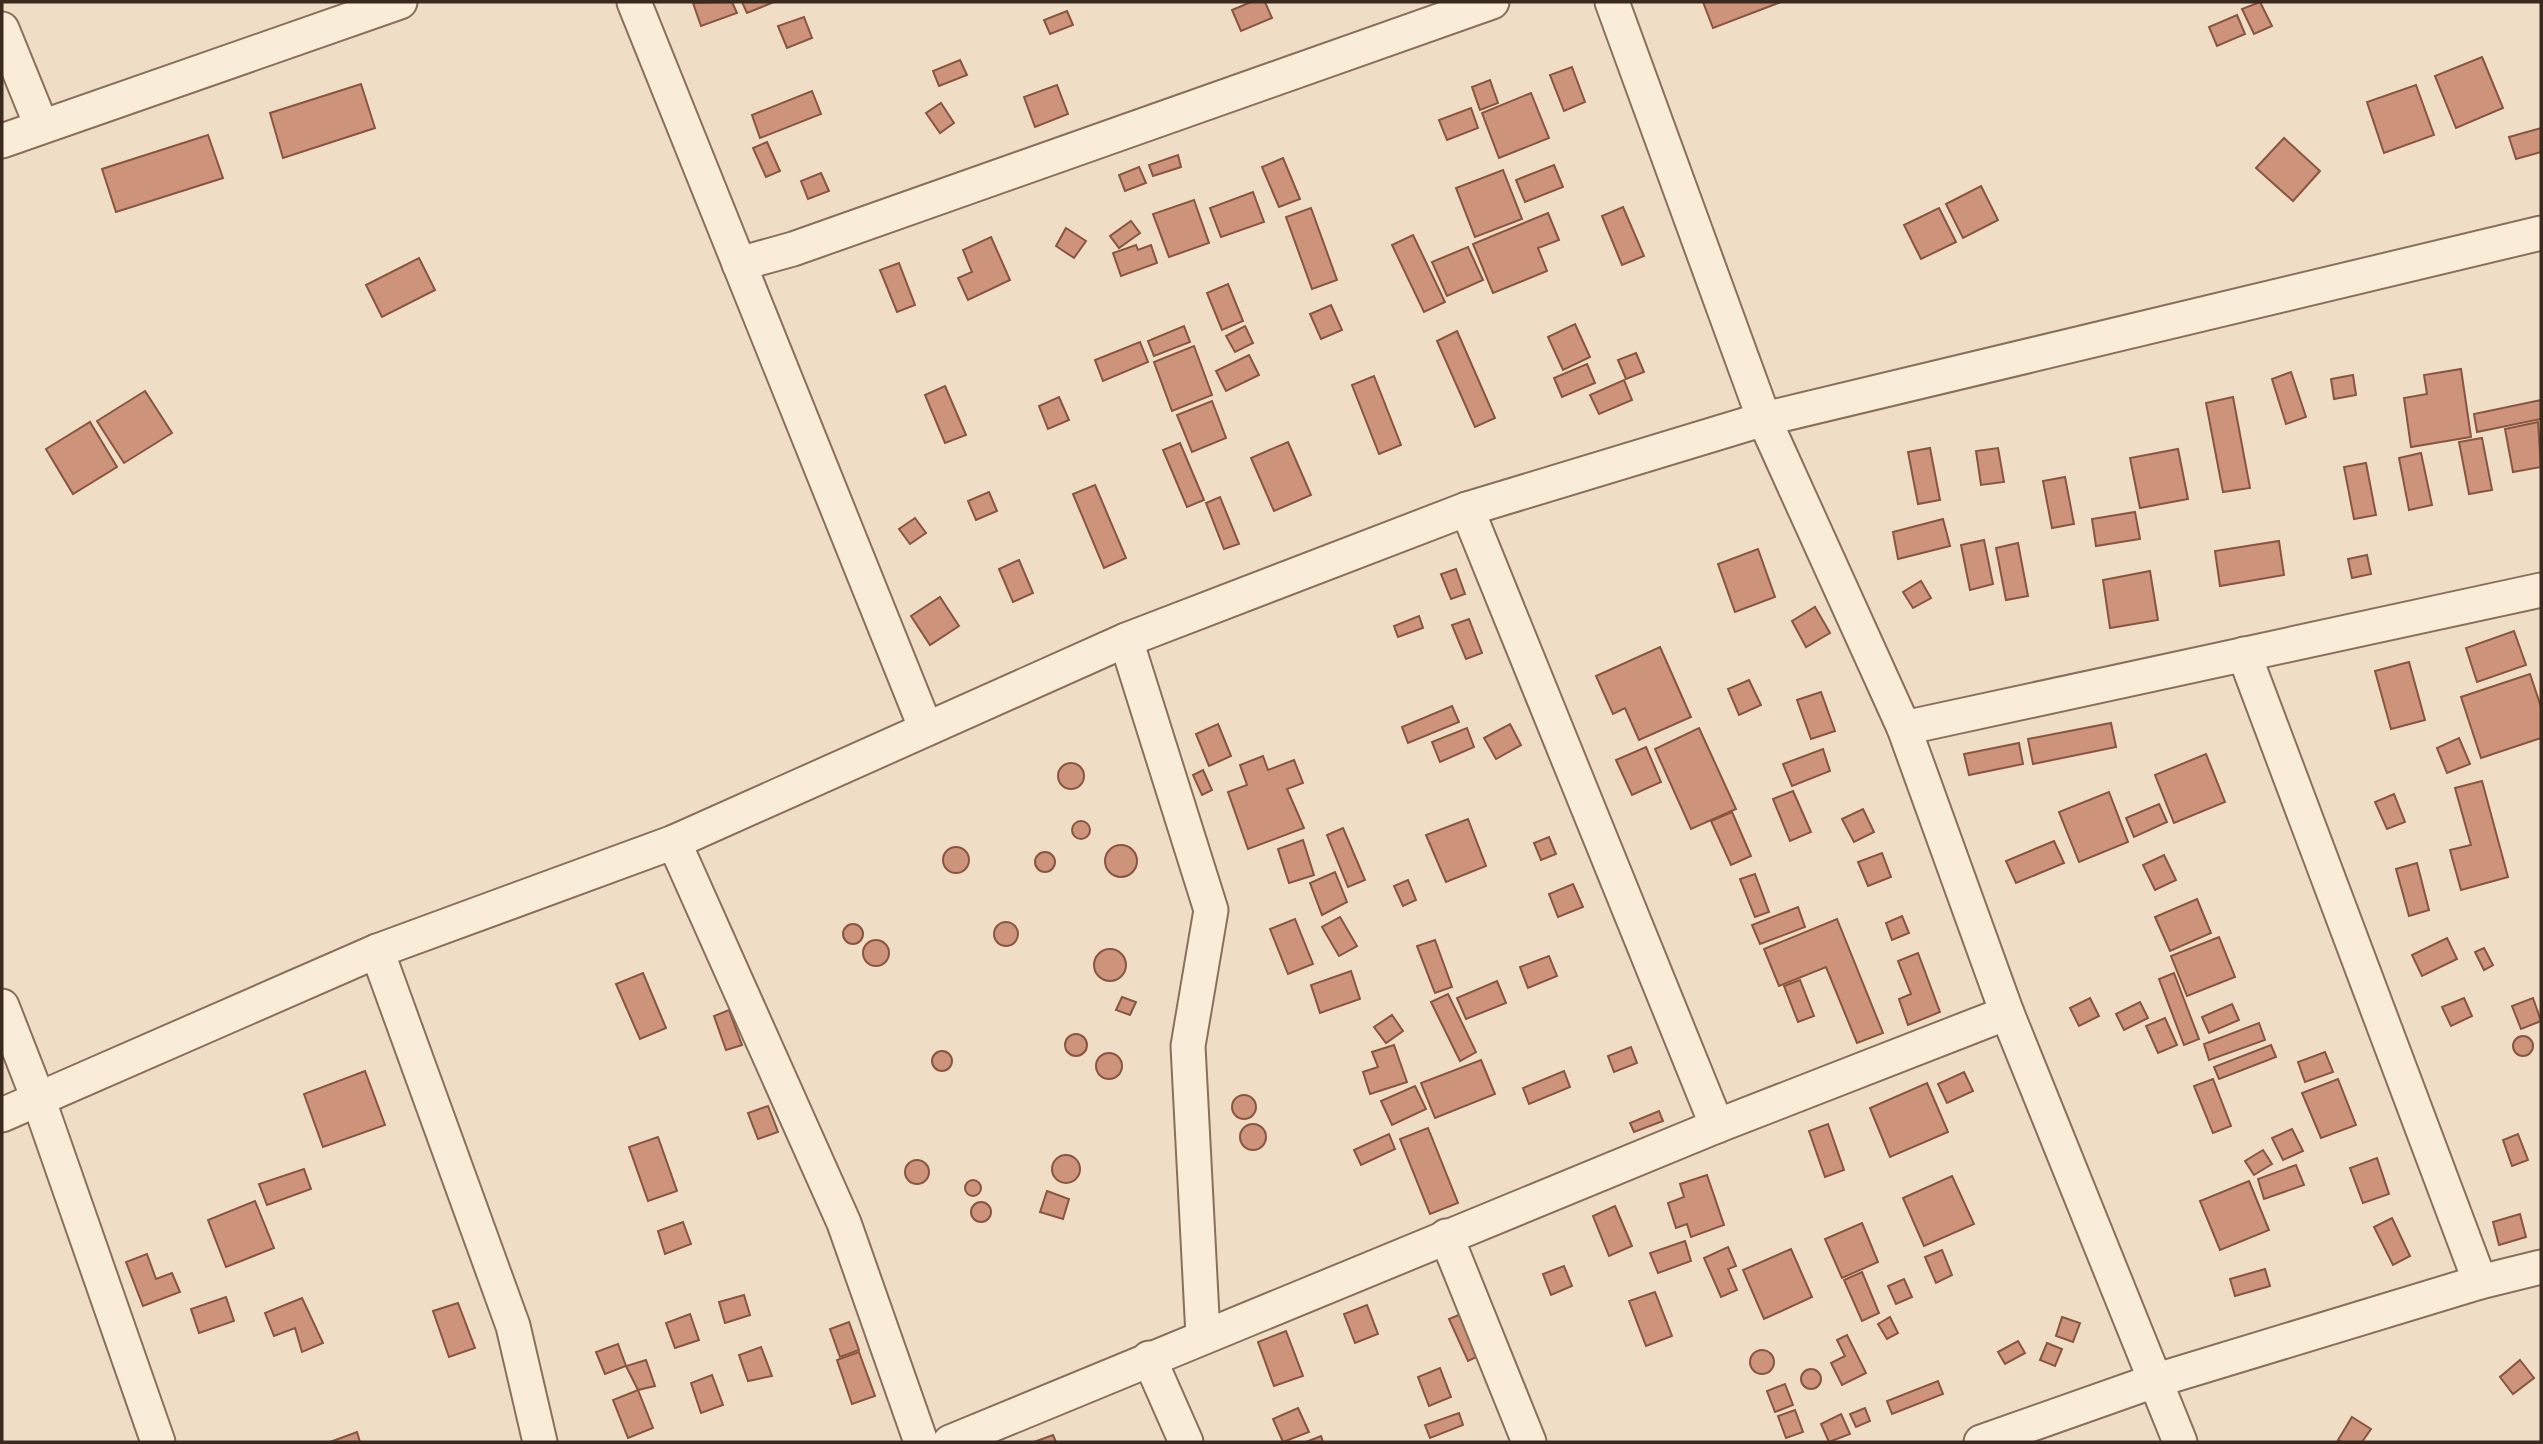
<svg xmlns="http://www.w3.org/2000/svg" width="2543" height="1444" viewBox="0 0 2543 1444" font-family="'Noto Serif',serif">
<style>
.building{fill:#cd947b;stroke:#895541;stroke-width:2}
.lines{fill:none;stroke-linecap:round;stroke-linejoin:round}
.street-casing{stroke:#8a6f5b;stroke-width:37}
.street{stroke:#f9ecd9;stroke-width:33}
</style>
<rect width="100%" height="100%" fill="#efdec5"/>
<g class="building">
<polygon points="732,2 737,13 701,26 693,3"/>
<polygon points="742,2 774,2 747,13"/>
<polygon points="1251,2 1265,2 1272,18 1241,31 1232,10"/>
<polygon points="1703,2 1781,2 1713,28"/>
<polygon points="2260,2 2272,26 2254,34 2242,9"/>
<polygon points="1067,11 1073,25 1050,34 1044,20"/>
<polygon points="2237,15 2245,34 2217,46 2209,27"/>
<polygon points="804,17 812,38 787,48 778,26"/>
<polygon points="2482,57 2503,108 2456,128 2435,76"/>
<polygon points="960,60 967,75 939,86 933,71"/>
<polygon points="1572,67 1585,102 1564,111 1550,75"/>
<polygon points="1490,80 1498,103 1480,110 1472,87"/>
<polygon points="361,84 375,128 283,158 270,113"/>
<polygon points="1057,85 1068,114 1035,127 1024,97"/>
<polygon points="2416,85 2434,135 2384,153 2367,102"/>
<polygon points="812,91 821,114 760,138 752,115"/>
<polygon points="1531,93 1549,138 1499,158 1482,113"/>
<polygon points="941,103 954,123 940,133 926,113"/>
<polygon points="1471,108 1478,128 1447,140 1439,120"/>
<polygon points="2541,128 2541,152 2516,159 2509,137"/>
<polygon points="208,135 223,178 116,212 102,169"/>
<polygon points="2284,138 2320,171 2293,201 2256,168"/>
<polygon points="767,142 780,171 766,177 753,148"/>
<polygon points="1178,155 1181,167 1153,176 1149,165"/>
<polygon points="1283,158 1300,199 1279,207 1262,167"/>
<polygon points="1554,165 1563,187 1525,202 1516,180"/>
<polygon points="1139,167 1146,183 1125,191 1119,175"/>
<polygon points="1503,170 1522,219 1475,237 1456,188"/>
<polygon points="821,173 829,191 808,199 801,181"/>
<polygon points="1981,186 1998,220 1963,238 1946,204"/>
<polygon points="1253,192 1264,222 1221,237 1210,208"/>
<polygon points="1194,200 1209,243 1169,257 1153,214"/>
<polygon points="1623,207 1644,256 1622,265 1602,216"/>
<polygon points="1311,208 1337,280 1312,289 1286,217"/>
<polygon points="1939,208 1956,242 1921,259 1904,225"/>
<polygon points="1548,213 1559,240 1538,248 1547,271 1493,293 1473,244"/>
<polygon points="1131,221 1140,233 1119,248 1110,236"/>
<polygon points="1066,228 1086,241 1074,258 1056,246"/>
<polygon points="1413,235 1445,302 1424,312 1392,245"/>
<polygon points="991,237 1010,280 968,300 958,278 972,272 963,250"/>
<polygon points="1136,245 1138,250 1151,245 1157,263 1121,276 1113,253"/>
<polygon points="1468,247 1483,280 1447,296 1432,262"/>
<polygon points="419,258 435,290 382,317 366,285"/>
<polygon points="899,263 915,305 897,312 880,270"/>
<polygon points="1228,284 1243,321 1222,330 1207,293"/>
<polygon points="1331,305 1342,330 1321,339 1310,314"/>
<polygon points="1575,324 1590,357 1563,370 1548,337"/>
<polygon points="1184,326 1190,342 1154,356 1148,341"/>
<polygon points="1245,326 1253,343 1235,352 1226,336"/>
<polygon points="1457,331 1495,418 1475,427 1437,341"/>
<polygon points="1140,342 1148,362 1103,381 1095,360"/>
<polygon points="1194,346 1212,395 1172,411 1154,362"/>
<polygon points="1636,353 1644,372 1626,379 1618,360"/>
<polygon points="1249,355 1259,375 1226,391 1216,371"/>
<polygon points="1587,364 1595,383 1562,397 1554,378"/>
<polygon points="2461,369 2471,437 2411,447 2404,398 2427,394 2424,375"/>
<polygon points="2291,372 2306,417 2286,424 2272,379"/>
<polygon points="2353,375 2356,395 2334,399 2331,379"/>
<polygon points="1374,376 1401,445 1379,454 1352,385"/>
<polygon points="1624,380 1632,400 1599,414 1590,395"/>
<polygon points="945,386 966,435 945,443 925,395"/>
<polygon points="145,391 172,433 124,463 97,421"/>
<polygon points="1059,397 1069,420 1048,429 1039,406"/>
<polygon points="2233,397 2250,488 2223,492 2206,403"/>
<polygon points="2541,400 2541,419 2477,432 2474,414"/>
<polygon points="1212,401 1226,438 1192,452 1177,415"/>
<polygon points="90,422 117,467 73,494 46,449"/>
<polygon points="2538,422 2541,467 2513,472 2505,429"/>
<polygon points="2482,438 2492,490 2469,494 2459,442"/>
<polygon points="1288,442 1311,495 1274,511 1251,458"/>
<polygon points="1180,443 1204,500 1187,507 1163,450"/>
<polygon points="1930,448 1940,500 1918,504 1908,452"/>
<polygon points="1998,448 2004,482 1981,485 1976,451"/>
<polygon points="2178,449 2188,499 2140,508 2130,458"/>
<polygon points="2421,453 2432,505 2409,510 2399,458"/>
<polygon points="2366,463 2376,515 2354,519 2344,467"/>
<polygon points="2065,477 2074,524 2052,528 2043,481"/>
<polygon points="1095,485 1126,558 1104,568 1073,494"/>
<polygon points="989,492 997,511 976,520 968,501"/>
<polygon points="1220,497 1239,544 1224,549 1206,503"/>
<polygon points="2135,512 2140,539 2096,546 2092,519"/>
<polygon points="915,518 926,533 910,544 899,529"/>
<polygon points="1943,519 1950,546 1898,559 1893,532"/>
<polygon points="1984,540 1993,584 1970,590 1961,545"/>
<polygon points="2279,541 2284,575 2220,586 2215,551"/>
<polygon points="2018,543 2028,596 2006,600 1996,548"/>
<polygon points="1758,549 1775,597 1735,612 1718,564"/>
<polygon points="2367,555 2371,574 2352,578 2348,559"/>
<polygon points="1019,560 1033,593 1013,602 999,569"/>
<polygon points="1456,569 1465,594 1451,599 1441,574"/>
<polygon points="2150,571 2158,620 2110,628 2103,580"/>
<polygon points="1921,581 1931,598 1913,608 1903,592"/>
<polygon points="940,597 959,626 930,645 911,616"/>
<polygon points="1815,607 1830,633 1806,647 1792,621"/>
<polygon points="1419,616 1423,628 1398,637 1394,626"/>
<polygon points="1469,619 1482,653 1466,659 1452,625"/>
<polygon points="2514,631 2526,665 2477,682 2466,648"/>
<polygon points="1660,647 1691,717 1639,740 1625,708 1613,714 1596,676"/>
<polygon points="2409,662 2425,720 2391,729 2375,671"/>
<polygon points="2530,674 2541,707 2541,738 2481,758 2461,697"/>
<polygon points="1749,680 1761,705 1739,715 1728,689"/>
<polygon points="1821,692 1835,731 1811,739 1797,700"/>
<polygon points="1452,706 1459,722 1408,743 1402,727"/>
<polygon points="2111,723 2116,747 2033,764 2028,739"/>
<polygon points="1218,724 1231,756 1209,766 1196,734"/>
<polygon points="1510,724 1521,745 1496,759 1484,738"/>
<polygon points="1467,728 1474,747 1440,762 1432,742"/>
<polygon points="1699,728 1736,809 1691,829 1655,749"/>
<polygon points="2459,738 2470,764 2447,773 2437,748"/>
<polygon points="2019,743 2023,764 1969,775 1964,754"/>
<polygon points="1646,747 1661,782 1632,795 1616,760"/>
<polygon points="1823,749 1830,771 1792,786 1783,764"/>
<polygon points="2206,754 2225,802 2174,823 2155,775"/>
<polygon points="1263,756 1268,770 1294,760 1303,783 1287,789 1304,828 1248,849 1228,792 1247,785 1240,765"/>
<circle cx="1071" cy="776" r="13"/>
<polygon points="1203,770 1212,790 1202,795 1193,775"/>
<polygon points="2482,781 2508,877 2461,890 2450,850 2471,845 2455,788"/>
<polygon points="1793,791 1811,832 1790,841 1773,799"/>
<polygon points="2109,792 2128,842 2079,862 2059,812"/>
<polygon points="2394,794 2405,822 2387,829 2375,802"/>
<polygon points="2159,804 2167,822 2134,837 2126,818"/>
<polygon points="1863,809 1874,832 1854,842 1842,819"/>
<polygon points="1732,812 1751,856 1731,865 1711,821"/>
<polygon points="1468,819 1486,866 1446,882 1426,835"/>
<circle cx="1081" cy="830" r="9"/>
<polygon points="1343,828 1365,880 1348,887 1327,835"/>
<polygon points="1549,837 1556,854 1541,860 1534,843"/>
<polygon points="1303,840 1314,875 1289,883 1278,849"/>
<polygon points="2054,841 2064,863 2016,883 2006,861"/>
<circle cx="1121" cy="861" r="16"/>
<circle cx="956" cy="860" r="13"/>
<circle cx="1045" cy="862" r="10"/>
<polygon points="1882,853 1891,877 1868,886 1858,862"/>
<polygon points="2164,855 2176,880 2155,890 2143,865"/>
<polygon points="2417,863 2429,910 2409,916 2396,869"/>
<polygon points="1335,872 1347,902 1322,915 1310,883"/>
<polygon points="1755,874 1769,912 1755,917 1740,879"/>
<polygon points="1408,880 1416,900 1403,906 1394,886"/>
<polygon points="1573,884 1583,907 1558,917 1549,894"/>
<polygon points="2197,899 2211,933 2170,951 2155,917"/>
<polygon points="1798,907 1805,927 1760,944 1752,925"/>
<polygon points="1902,916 1909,933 1892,940 1886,923"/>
<polygon points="1340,917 1357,946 1339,956 1322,927"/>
<polygon points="1295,919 1313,964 1288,974 1270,929"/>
<polygon points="1837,919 1883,1033 1857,1043 1826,967 1779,986 1764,949"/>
<circle cx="1006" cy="934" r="12"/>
<circle cx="853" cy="934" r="10"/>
<polygon points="2219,937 2235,977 2187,996 2171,956"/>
<polygon points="2447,938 2457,959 2422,976 2412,955"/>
<circle cx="876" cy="953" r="13"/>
<polygon points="1435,940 1452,987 1435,993 1417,946"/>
<polygon points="2484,948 2493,965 2484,970 2475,952"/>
<circle cx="1110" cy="965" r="16"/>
<polygon points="1918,953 1940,1012 1908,1025 1899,999 1911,994 1898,961"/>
<polygon points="1549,956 1557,976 1528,988 1520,967"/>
<polygon points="1351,971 1360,999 1320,1013 1311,985"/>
<polygon points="643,973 666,1028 640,1039 616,984"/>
<polygon points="2174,973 2199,1039 2184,1045 2159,979"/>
<polygon points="1800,980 1814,1016 1798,1022 1784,986"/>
<polygon points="1497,981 1506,1003 1466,1019 1457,998"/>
<polygon points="1448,994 1476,1052 1460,1061 1431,1002"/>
<polygon points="1122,997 1136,1002 1130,1015 1116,1010"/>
<polygon points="2090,998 2099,1016 2079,1026 2070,1008"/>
<polygon points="2464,998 2472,1016 2451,1026 2442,1007"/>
<polygon points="2533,998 2541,1021 2521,1029 2512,1006"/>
<polygon points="2140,1002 2148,1018 2124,1030 2116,1014"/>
<polygon points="2232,1004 2239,1020 2209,1033 2202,1017"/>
<polygon points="729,1010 742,1045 726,1050 714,1016"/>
<polygon points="1392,1015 1403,1031 1386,1043 1374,1027"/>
<polygon points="2165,1018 2177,1045 2158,1053 2146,1026"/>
<polygon points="2259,1023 2265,1040 2209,1060 2204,1044"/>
<circle cx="1076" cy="1045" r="11"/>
<circle cx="2523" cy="1046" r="10"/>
<polygon points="1394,1045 1407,1082 1370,1094 1363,1072 1378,1067 1372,1052"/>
<polygon points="2271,1045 2276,1057 2219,1079 2214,1067"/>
<polygon points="1631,1047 1637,1063 1614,1072 1608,1056"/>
<circle cx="942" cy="1061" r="10"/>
<polygon points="2325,1052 2333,1072 2305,1082 2298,1062"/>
<circle cx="1109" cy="1066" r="13"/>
<polygon points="1481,1060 1495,1094 1435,1118 1421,1083"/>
<polygon points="365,1071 385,1125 323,1147 304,1094"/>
<polygon points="1564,1071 1570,1087 1529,1104 1523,1088"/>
<polygon points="1964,1072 1973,1091 1947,1103 1938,1084"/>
<polygon points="2213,1079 2231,1126 2213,1133 2194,1086"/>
<polygon points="2338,1079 2356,1125 2321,1138 2302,1093"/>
<polygon points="1927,1083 1948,1132 1890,1157 1870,1108"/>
<polygon points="1415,1086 1426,1109 1392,1125 1381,1101"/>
<circle cx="1244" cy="1107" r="12"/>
<polygon points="768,1106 778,1132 758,1139 748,1113"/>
<polygon points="1659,1111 1663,1121 1634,1132 1630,1123"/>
<circle cx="1253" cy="1137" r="13"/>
<polygon points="1828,1124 1844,1170 1825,1177 1809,1131"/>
<polygon points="1428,1128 1458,1203 1430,1214 1400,1139"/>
<polygon points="2292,1129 2303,1151 2283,1160 2272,1138"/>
<polygon points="1389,1134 1395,1149 1361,1165 1354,1150"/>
<polygon points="2518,1134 2528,1160 2512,1166 2503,1140"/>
<polygon points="658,1137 677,1191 648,1201 629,1147"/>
<polygon points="2263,1150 2272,1164 2254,1175 2245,1161"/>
<circle cx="1066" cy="1169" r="14"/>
<polygon points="2377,1158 2389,1194 2363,1203 2350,1168"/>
<circle cx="917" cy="1172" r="12"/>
<polygon points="2296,1165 2304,1185 2264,1199 2258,1179"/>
<polygon points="304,1169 311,1189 267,1205 259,1184"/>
<polygon points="1707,1175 1724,1225 1691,1237 1687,1224 1676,1228 1668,1203 1684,1197 1680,1184"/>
<polygon points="1952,1176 1974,1224 1924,1246 1903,1198"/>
<circle cx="973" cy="1188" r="8"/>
<polygon points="2249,1181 2269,1230 2220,1250 2200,1201"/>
<polygon points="1047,1191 1069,1199 1063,1219 1040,1212"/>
<polygon points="255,1201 274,1248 226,1267 208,1220"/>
<circle cx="981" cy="1212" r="10"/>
<polygon points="1615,1206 1632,1246 1609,1256 1593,1216"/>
<polygon points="2520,1214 2526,1237 2499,1245 2493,1222"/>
<polygon points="2392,1218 2410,1256 2393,1265 2374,1227"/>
<polygon points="683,1222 691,1244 665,1254 658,1231"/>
<polygon points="1862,1223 1878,1262 1842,1278 1825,1239"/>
<polygon points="1685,1241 1691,1261 1658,1273 1650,1253"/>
<polygon points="1728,1247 1736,1266 1728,1269 1737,1290 1721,1297 1704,1258"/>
<polygon points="1791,1249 1812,1297 1764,1319 1743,1270"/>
<polygon points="1942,1250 1952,1275 1936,1283 1925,1257"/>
<polygon points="147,1254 156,1279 172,1273 180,1292 143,1306 126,1262"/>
<polygon points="1564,1266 1572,1286 1551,1295 1543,1274"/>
<polygon points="2265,1269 2270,1286 2235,1296 2230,1279"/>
<polygon points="1862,1272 1879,1313 1862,1321 1844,1280"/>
<polygon points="1904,1279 1912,1297 1896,1304 1888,1286"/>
<polygon points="1655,1292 1672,1336 1646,1346 1629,1301"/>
<polygon points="744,1295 750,1315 725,1323 719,1302"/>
<polygon points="226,1297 234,1321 199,1333 191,1309"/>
<polygon points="302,1298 323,1343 302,1352 295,1328 274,1336 265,1313"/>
<polygon points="458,1303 475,1348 449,1357 433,1311"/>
<polygon points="1367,1305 1378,1334 1355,1343 1344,1314"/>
<polygon points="1468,1311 1487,1352 1468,1361 1449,1319"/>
<polygon points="690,1314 699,1340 675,1348 666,1323"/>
<polygon points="1890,1317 1898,1333 1887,1339 1878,1324"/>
<polygon points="2062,1317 2080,1323 2073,1342 2056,1336"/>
<polygon points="849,1322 859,1350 840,1357 830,1329"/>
<polygon points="1286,1331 1303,1376 1274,1386 1258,1342"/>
<polygon points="1847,1335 1866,1373 1842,1385 1831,1363 1845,1356 1837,1340"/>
<polygon points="2018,1341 2025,1353 2005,1364 1998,1352"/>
<polygon points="2047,1343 2062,1349 2055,1366 2040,1360"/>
<polygon points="618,1344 626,1366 605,1374 596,1352"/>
<polygon points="761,1347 772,1376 748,1381 739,1355"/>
<circle cx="1762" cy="1362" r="12"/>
<polygon points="859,1352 875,1396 852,1404 837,1360"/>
<polygon points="646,1360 655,1386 638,1390 626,1366"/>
<polygon points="2520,1360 2534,1378 2513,1394 2500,1377"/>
<polygon points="1440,1368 1451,1397 1429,1406 1418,1377"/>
<circle cx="1811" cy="1379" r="10"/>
<polygon points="712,1375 723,1405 701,1413 691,1383"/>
<polygon points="1938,1381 1943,1394 1892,1414 1887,1401"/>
<polygon points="1785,1384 1793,1405 1775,1412 1767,1391"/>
<polygon points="638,1390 653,1428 628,1438 613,1400"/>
<polygon points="1298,1408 1309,1432 1283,1442 1273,1419"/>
<polygon points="1865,1408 1870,1421 1856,1427 1850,1414"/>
<polygon points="1795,1410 1803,1432 1786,1438 1778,1416"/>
<polygon points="1459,1413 1463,1425 1430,1438 1425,1425"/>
<polygon points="1841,1414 1850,1434 1829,1442 1821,1424"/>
<polygon points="2352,1417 2371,1429 2362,1442 2342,1442 2338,1440"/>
<polygon points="357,1432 360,1442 330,1442"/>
<polygon points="1053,1435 1056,1442 1034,1442"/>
<polygon points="1321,1436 1323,1442 1306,1442"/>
</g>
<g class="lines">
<g class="street-casing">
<g id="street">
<polyline points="634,2 926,729"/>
<polyline points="1612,2 1764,419 1904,728 2007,1013 2180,1442"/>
<polyline points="2,29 41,125"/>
<polyline points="2,141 400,2"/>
<polyline points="739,264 793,249 1492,2"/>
<polyline points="1467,509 1717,1126"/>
<polyline points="1126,640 1211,910 1188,1046 1203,1336"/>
<polyline points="2244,654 2480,1282"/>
<polyline points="1904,728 2541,590"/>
<polyline points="674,842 844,1223 921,1442"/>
<polyline points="377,951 513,1326 540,1442"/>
<polyline points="2,1006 39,1101 158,1442"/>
<polyline points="2,1115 377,951 674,842 1126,640 1467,509 1764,419 2541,233"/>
<polyline points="1446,1236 1529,1442"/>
<polyline points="1149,1358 1186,1442"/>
<polyline points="950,1442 1717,1126 2007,1013"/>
<polyline points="1981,1442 2154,1381 2480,1282 2541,1267"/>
</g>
</g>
<use href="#street" class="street"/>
</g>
<rect width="2543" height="1444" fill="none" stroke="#3a291f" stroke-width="7"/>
</svg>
